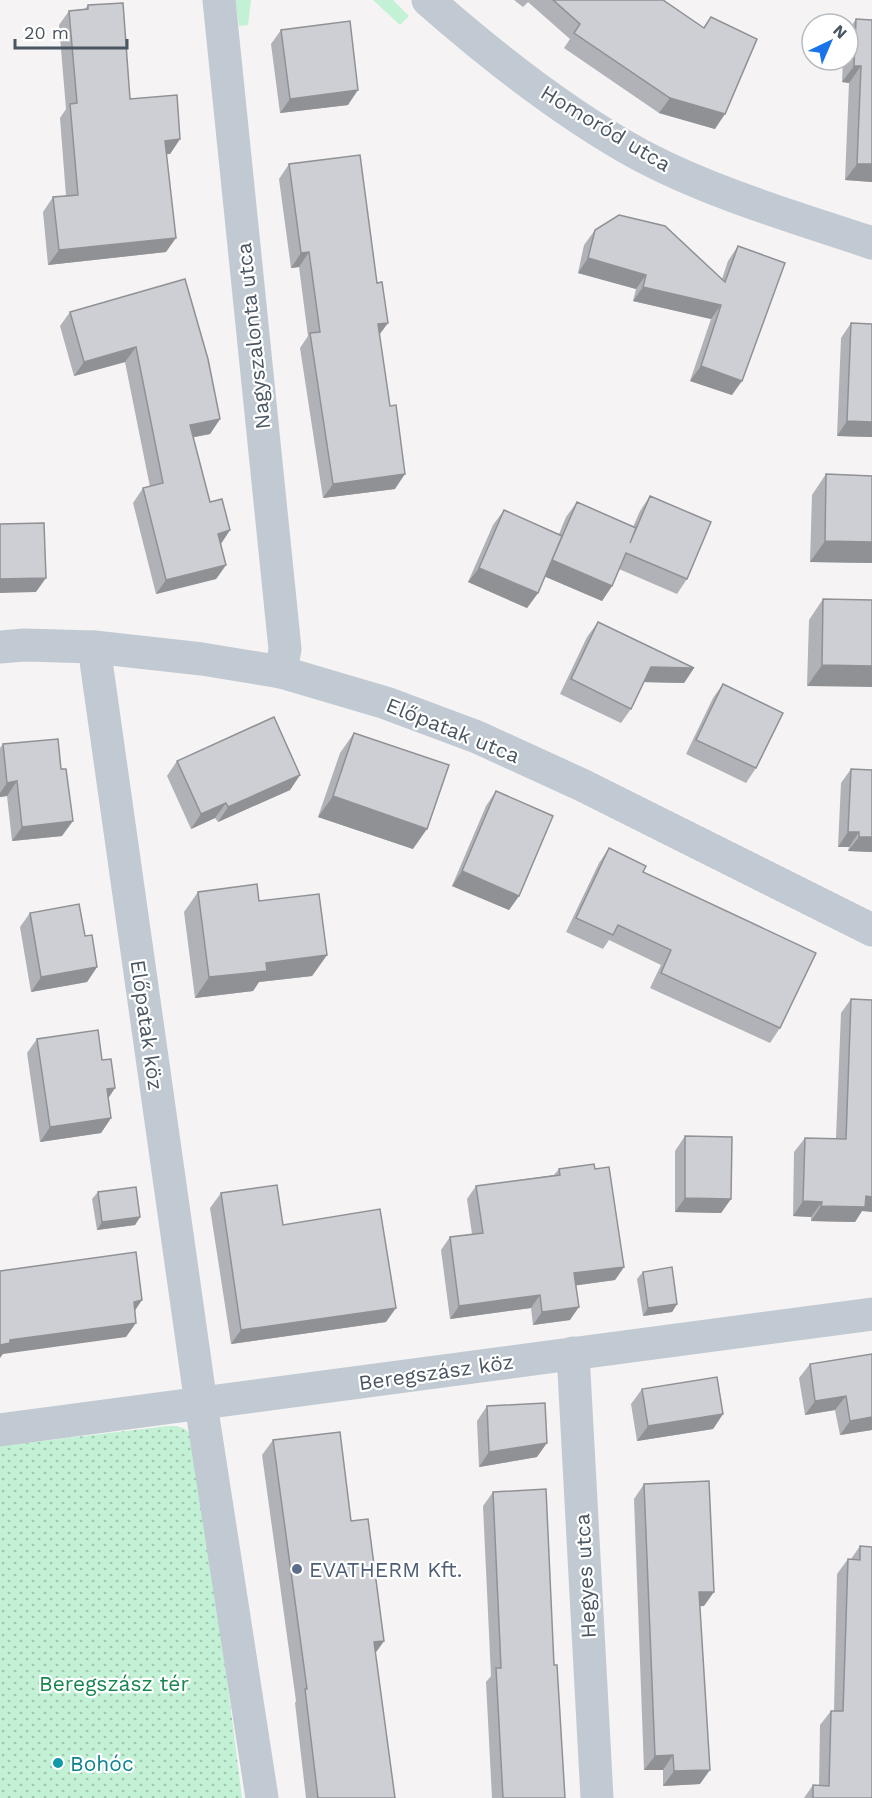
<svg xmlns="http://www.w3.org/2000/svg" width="872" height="1798" viewBox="0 0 872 1798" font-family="'Work Sans',sans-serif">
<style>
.grass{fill:#c3f1d5}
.park{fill:url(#park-dots)}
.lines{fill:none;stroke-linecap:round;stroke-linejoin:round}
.minor{stroke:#c1cad2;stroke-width:33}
.wall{fill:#b0b2b7}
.shaded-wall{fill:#909195}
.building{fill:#cdcfd5;stroke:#909195;stroke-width:1.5}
.service-dot{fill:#5c6f8a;stroke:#fff;stroke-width:2}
.culture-dot{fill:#0f9aa8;stroke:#fff;stroke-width:2}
.labels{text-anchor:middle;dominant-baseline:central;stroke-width:4.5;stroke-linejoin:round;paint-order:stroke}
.street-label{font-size:21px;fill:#4a5661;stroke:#fff}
.service-label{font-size:21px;fill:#4e5e75;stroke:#fff;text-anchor:start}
.park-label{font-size:21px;fill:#17864f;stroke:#fff}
.culture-label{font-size:21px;fill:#0d838f;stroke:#fff;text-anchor:start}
</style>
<defs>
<pattern id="park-dots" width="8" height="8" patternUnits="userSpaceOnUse" patternTransform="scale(1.5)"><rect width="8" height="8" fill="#c3f1d5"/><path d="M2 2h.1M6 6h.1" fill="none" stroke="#a0c6b0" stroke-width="1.8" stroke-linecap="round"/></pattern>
</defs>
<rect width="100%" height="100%" fill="#f5f3f3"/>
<g class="grass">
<polygon points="235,0 251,0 248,25 239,26"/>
<polygon points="373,0 393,0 409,16 400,25"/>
</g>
<path class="park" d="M168,1426C187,1425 191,1433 198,1449L242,1798H0V1446Z"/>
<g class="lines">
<g class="minor">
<polyline points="219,0 285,649 281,672"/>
<path d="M428,0C494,58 565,114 642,156C714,194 795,217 872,243"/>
<polyline points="0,647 24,645 94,647 202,659 281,672 386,703 477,737 582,785 872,930"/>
<polyline points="94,647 201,1404 262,1798"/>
<polyline points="573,1353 597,1798"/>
<polyline points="0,1430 872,1314"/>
</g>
</g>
<g class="wall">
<polygon points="514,0 663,0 703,28 711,17 715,129 659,113 564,48 570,39 528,2 523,7"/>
<polygon points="88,5 130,99 180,139 170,154 166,154 166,252 48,265 43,212 53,197 66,196 60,118 66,109 59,25 69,11 85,9"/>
<polygon points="856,19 872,182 845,180 849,83 842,82 843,60 848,60 848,31"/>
<polygon points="281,30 348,105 280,113 271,44"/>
<polygon points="289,164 395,489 323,498 300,348 308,336 299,267 291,268 279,179"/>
<polygon points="595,230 722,279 728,261 738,246 732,395 690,381 711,319 633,301 636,289 578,273 584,245"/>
<polygon points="185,279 220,419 210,434 193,437 210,502 230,530 221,544 226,565 216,579 156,594 133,503 143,488 150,487 125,362 74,376 60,326 70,312"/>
<polygon points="851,323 872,437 837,436 841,338"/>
<polygon points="826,474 872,476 872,563 810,562 812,495"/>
<polygon points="650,496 687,579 677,594 619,569 612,586 602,601 545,576 538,593 527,608 468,582 493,525 504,510 559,534 566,517 577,502 633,527 640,511"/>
<polygon points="823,599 872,600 807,686 809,620"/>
<polygon points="598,622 694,668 684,683 644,682 631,709 621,723 560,694 587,637"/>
<polygon points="723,684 756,768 746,783 686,754 713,698"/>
<polygon points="354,733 413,849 318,817 340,753"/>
<polygon points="3,744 62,836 12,841 7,796 0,797 0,748"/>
<polygon points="177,761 300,775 290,790 218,822 215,818 191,829 167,776"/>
<polygon points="851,769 872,852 848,851 849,847 838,847 841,783"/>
<polygon points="496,791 519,896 509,910 452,886 486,806"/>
<polygon points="609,848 643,872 780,1028 770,1043 650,988 661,965 609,940 603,949 566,932 599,863"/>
<polygon points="198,892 259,901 327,955 312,976 259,982 253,991 195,998 184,912"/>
<polygon points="30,913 85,936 97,967 87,982 31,992 20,927"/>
<polygon points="851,999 862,1211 855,1222 811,1221 811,1217 793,1216 794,1152 805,1138 836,1138 841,1013"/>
<polygon points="37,1039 102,1060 115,1088 108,1098 111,1118 101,1133 40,1142 27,1053"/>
<polygon points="685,1136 731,1199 721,1213 675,1212 675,1151"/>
<polygon points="559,1169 595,1169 624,1267 615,1280 576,1285 570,1320 533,1325 531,1308 450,1319 441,1250 450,1237 472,1234 467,1199 476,1186 554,1175"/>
<polygon points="98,1192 140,1217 135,1225 97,1230 92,1199"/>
<polygon points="221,1193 283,1225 386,1322 231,1344 210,1208"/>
<polygon points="643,1272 677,1304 672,1312 643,1316 637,1279"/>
<polygon points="872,1354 872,1430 840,1435 835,1410 805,1415 799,1378 810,1364"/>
<polygon points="642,1389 723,1414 713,1429 637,1441 631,1404"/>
<polygon points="487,1406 537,1457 479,1467 477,1421"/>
<polygon points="273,1440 351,1521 384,1641 375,1653 395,1798 306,1798 295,1703 296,1701 262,1455"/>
<polygon points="644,1484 704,1606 700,1606 700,1784 663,1786 663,1770 644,1770 634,1499"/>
<polygon points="493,1492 554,1665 565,1798 492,1798 486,1682 491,1676 483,1506"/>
<polygon points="860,1546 872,1798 804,1798 813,1785 819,1786 820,1725 831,1711 834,1711 837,1574 848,1559 851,1559"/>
</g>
<g class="shaded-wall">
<polygon points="854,66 861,66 849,83 842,82"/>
<polygon points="358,90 348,105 280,113 290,99"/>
<polygon points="670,98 725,114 715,129 659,113"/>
<polygon points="180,139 170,154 154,155 165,141"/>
<polygon points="857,164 872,164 872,182 845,180"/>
<polygon points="176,238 166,252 48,265 59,250"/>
<polygon points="309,252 299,267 291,268 301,253"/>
<polygon points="588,258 646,275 636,289 578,273"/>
<polygon points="643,287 721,305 711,319 633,301"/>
<polygon points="388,323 377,338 378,324"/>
<polygon points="136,347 125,362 74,376 84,362"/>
<polygon points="701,366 742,381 732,395 690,381"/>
<polygon points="220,419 210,434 180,440 190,425"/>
<polygon points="847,421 872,422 872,437 837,436"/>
<polygon points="405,474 395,489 323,498 333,484"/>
<polygon points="230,530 220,545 218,534"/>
<polygon points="825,541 872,542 872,563 810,562"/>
<polygon points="552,560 612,586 602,601 541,575"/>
<polygon points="226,565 216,579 156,594 166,580"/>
<polygon points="479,568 538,593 527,608 468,582"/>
<polygon points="46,578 36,592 0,593 0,579"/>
<polygon points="822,665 872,666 872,687 807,686"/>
<polygon points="651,667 694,668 684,683 641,682"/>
<polygon points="300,775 290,790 218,822 228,807"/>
<polygon points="17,781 7,796 0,797 0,793 7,783"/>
<polygon points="333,796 427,829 413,849 318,817"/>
<polygon points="226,803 215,818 191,829 201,814"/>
<polygon points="73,821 62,836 12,841 22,827"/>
<polygon points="848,832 859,832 849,847 838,847"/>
<polygon points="859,837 872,837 872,852 848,851"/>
<polygon points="462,871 519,896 509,910 452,886"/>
<polygon points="327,955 312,976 259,982 253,991 195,998 209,977 266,963"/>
<polygon points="97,967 87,982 31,992 41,977"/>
<polygon points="115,1088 105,1103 107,1089"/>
<polygon points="111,1118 101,1133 40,1142 50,1127"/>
<polygon points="866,1196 872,1197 872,1212 862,1211 855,1222 811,1221 821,1206"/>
<polygon points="685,1198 731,1199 721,1213 675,1212"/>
<polygon points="803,1201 822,1202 811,1217 793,1216"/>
<polygon points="140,1217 135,1225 97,1230 102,1222"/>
<polygon points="624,1267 615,1280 565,1287 574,1273"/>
<polygon points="540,1295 531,1308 450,1319 459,1306"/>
<polygon points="142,1300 132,1315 134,1302"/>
<polygon points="677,1304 672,1312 643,1316 648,1308"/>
<polygon points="579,1307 570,1320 533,1325 542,1312"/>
<polygon points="396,1308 386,1322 231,1344 241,1330"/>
<polygon points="136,1323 126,1337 3,1354 0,1358 0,1345 10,1340"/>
<polygon points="846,1396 835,1410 805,1415 815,1401"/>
<polygon points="723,1414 713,1429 637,1441 648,1426"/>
<polygon points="872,1417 872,1430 840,1435 850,1421"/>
<polygon points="547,1443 537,1457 479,1467 489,1452"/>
<polygon points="699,1592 714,1592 704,1606 689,1607"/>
<polygon points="384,1641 374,1655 374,1642"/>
<polygon points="673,1755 663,1770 644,1770 655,1756"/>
<polygon points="710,1770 700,1784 663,1786 674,1771"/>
</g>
<g class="building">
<polygon points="553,0 663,0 704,28 711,17 757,39 725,114 670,98 574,33 580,24"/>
<polygon points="123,3 130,99 177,95 180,139 165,141 176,238 59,250 53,197 78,195 70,104 77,103 69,11 88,9 88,5"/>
<polygon points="856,19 872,20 872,164 857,164 861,66 854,66"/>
<polygon points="350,21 358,90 290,99 281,30"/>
<polygon points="360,155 377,283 382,282 388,323 378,324 390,406 396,405 405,474 333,484 310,333 320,332 309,252 301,253 289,164"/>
<polygon points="619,215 665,226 725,282 738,246 785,263 742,381 701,366 721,305 643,287 646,275 588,258 595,230"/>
<polygon points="185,279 208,359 220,419 190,425 210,502 222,499 230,530 218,534 226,565 166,580 143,488 163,483 136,347 84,362 70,312"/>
<polygon points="851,323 872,324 872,422 847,421"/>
<polygon points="826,474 872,476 872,542 825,541"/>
<polygon points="650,496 711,522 687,579 626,553 612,586 552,560 577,502 636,528 630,543"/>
<polygon points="504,510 562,536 538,593 479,568"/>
<polygon points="44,523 46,578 0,579 0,524"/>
<polygon points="823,599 872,600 872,666 822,665"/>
<polygon points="598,622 694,668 651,667 631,709 571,679"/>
<polygon points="723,684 783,713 756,768 696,740"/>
<polygon points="274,717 300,775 228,807 226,803 201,814 177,761"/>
<polygon points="354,733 449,765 427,829 333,796"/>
<polygon points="58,739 61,769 66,769 73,821 22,827 17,781 7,783 3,744"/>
<polygon points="851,769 872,770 872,837 859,837 859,832 848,832"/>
<polygon points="496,791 553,816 519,896 462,871"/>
<polygon points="609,848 646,866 643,872 816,953 780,1028 661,973 671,950 618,925 613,935 576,918"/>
<polygon points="257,884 259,901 319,894 327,955 266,963 267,971 209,977 198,892"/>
<polygon points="79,904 85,936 92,935 97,967 41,977 30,913"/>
<polygon points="851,999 872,1000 872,1197 866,1196 865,1207 821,1206 822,1202 803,1201 805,1138 846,1139"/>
<polygon points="98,1030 102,1060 111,1059 115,1088 107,1089 111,1118 50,1127 37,1039"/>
<polygon points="685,1136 732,1137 731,1199 685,1198"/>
<polygon points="594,1164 595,1169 609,1167 624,1267 574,1273 579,1307 542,1312 540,1295 459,1306 450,1237 483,1233 476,1186 560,1175 559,1169"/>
<polygon points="277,1185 283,1225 380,1209 396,1308 241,1330 221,1193"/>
<polygon points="136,1187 140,1217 102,1222 98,1192"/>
<polygon points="136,1252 142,1300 134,1302 136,1323 10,1340 10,1343 0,1345 0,1271"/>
<polygon points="672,1267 677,1304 648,1308 643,1272"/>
<polygon points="872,1354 872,1417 850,1421 846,1396 815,1401 810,1364"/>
<polygon points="717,1377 723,1414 648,1426 642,1389"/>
<polygon points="545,1403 547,1443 489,1452 487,1406"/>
<polygon points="340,1432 351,1521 368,1519 384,1641 374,1642 395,1798 318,1798 305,1689 307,1689 273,1440"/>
<polygon points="709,1481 714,1592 699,1592 710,1770 674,1771 673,1755 655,1756 644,1484"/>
<polygon points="546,1489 554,1665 557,1665 565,1798 503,1798 496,1668 501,1668 493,1492"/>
<polygon points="860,1546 872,1547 872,1798 813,1798 813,1785 829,1786 831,1711 843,1711 848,1559 860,1560"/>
</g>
<circle class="service-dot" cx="297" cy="1569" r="6"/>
<circle class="culture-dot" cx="58" cy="1763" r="6"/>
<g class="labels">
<g class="street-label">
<text transform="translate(606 128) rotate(31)">Homoród utca</text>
<text transform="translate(253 336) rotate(-96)">Nagyszalonta utca</text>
<text transform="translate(453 730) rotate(22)">Előpatak utca</text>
<text transform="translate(147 1025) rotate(82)">Előpatak köz</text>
<text transform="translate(436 1372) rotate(-8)">Beregszász köz</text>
<text transform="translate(585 1576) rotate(-93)">Hegyes utca</text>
</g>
<g class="service-label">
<text x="309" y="1569">EVATHERM Kft.</text>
</g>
<g class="park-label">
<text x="114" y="1683">Beregszász tér</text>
</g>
<g class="culture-label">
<text x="70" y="1763">Bohóc</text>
</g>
</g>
<g transform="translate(830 42) rotate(44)"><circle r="28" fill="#ffffff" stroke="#b7bbc0" stroke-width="1.5"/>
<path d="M0-4.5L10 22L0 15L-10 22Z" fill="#1a73e8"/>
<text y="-9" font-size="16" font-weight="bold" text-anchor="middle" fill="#4a5661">N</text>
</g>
<path d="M15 39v9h112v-9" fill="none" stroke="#4a5661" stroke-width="3"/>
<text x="24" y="39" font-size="18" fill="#4a5661" stroke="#ffffff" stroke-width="4.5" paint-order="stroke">20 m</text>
</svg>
